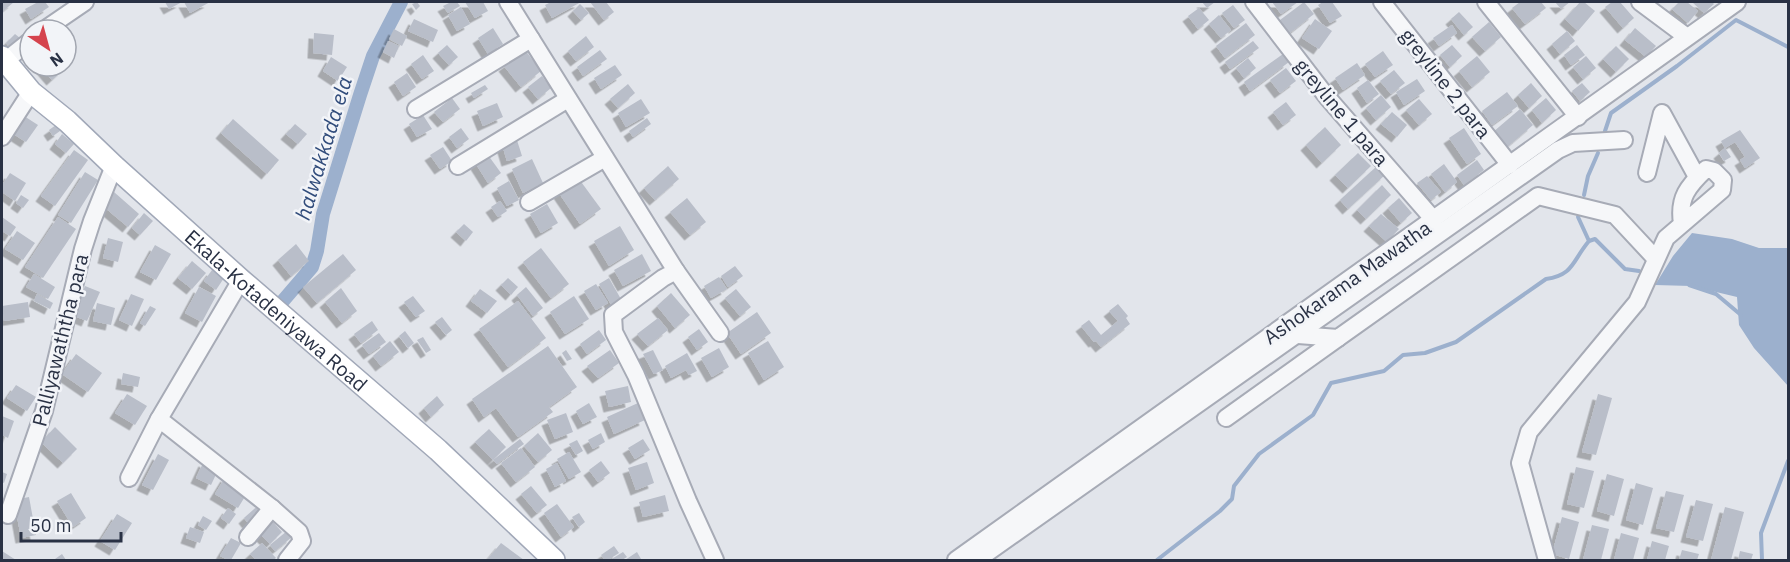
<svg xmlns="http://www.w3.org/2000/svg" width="1790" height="562" viewBox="0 0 1790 562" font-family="'IBM Plex Sans',sans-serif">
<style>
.water{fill:#9cb0cd}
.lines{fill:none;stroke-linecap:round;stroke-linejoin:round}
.stream{stroke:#9cb0cd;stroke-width:4}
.canal{stroke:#9cb0cd;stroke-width:14}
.building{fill:#b9bec9;filter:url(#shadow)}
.minor-casing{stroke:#a7abb6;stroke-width:20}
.major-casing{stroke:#a1a8b8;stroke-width:24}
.minor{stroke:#f6f7f9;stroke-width:16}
.major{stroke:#fff;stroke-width:21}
.labels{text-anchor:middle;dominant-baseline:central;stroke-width:5;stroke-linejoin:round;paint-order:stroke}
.street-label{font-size:20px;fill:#293144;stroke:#f2f4f8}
.water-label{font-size:21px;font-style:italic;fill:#314c7b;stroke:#f2f4f8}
</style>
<defs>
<filter id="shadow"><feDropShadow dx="-5.5" dy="5.5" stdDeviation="0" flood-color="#0004"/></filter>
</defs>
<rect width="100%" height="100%" fill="#e2e5eb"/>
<polygon class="water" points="1692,233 1732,239 1759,248 1788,248 1788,386 1754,348 1739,325 1737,297 1691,286 1655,285 1673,256"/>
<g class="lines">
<g class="stream">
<polyline points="1605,131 1611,113 1677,66 1736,20 1788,47"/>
<polyline points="1584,195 1588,176 1598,153"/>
<polyline points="1578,217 1589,241"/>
<polyline points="1689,285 1716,294 1741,315"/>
<path d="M1157,560L1220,511L1232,499L1234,486L1259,454L1313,415L1331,383L1384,371L1403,355L1425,353L1456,342L1546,279C1574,275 1572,261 1589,241L1595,239L1625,269L1639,271"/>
<polyline points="1762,560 1761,533 1788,461"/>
</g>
<polyline class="canal" points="282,302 312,267 317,251 323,214 360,95 373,56 401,2"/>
</g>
<g class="building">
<polygon points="2,2 14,2 2,12"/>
<polygon points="38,2 45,2 49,7 31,19 25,9"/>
<polygon points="165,2 182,2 169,9"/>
<polygon points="184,2 210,2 190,13"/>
<polygon points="417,2 420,6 416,10 412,4"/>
<polygon points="451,2 457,2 460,6 448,13 443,6"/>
<polygon points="465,2 483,2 488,11 475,18"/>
<polygon points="551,2 581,2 552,18 545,5"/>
<polygon points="590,2 606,2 614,12 604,20"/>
<polygon points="1202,2 1215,2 1207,8"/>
<polygon points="1272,2 1298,2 1281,14"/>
<polygon points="1304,2 1314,14 1286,36 1276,23"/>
<polygon points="1323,2 1332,2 1342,16 1330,23 1318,5"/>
<polygon points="1520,2 1541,2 1546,8 1525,24 1512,8"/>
<polygon points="1555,2 1570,2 1561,9"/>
<polygon points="1580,2 1584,2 1595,11 1578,31 1565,19"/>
<polygon points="1612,2 1620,2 1634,18 1623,28 1605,7"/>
<polygon points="1679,2 1687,2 1698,11 1688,23 1672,9"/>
<polygon points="1692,2 1712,2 1714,4 1704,13"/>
<polygon points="580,4 589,13 581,20 573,11"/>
<polygon points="1233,5 1245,20 1234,28 1222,13"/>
<polygon points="461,7 470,24 457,31 448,15"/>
<polygon points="1199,8 1209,20 1198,29 1188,16"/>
<polygon points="1459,12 1473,27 1464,35 1451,19"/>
<polygon points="1219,15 1231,30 1221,38 1209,24"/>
<polygon points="414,19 438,30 433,42 408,31"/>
<polygon points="1315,19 1332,31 1319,49 1302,38"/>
<polygon points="1489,22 1501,37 1485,51 1472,37"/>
<polygon points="1246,23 1255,35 1225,58 1216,46"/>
<polygon points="1452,25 1457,33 1439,46 1433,38"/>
<polygon points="493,28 503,44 488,54 478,38"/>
<polygon points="1635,28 1656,46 1646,57 1625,40"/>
<polygon points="394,29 407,36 402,46 389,39"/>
<polygon points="1567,31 1575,41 1560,54 1552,44"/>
<polygon points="314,33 334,35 332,55 313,53"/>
<polygon points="15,34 20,38 10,48 6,43"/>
<polygon points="586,36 594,47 576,61 568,51"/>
<polygon points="388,41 399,46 394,58 383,52"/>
<polygon points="1253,41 1259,48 1230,69 1225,62"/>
<polygon points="66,43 76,53 66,63"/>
<polygon points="447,45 458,57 449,65 438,53"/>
<polygon points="1452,45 1462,56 1450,67 1440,55"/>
<polygon points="1577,45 1585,55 1571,65 1564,55"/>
<polygon points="1616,46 1629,59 1616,72 1603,59"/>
<polygon points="525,50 541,71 521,87 504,66"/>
<polygon points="600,50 607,59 583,76 577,67"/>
<polygon points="1383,51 1393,65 1375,77 1365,64"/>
<polygon points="1283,54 1289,62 1250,91 1244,82"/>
<polygon points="423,55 434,71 422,79 411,64"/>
<polygon points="1477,56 1490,72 1472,87 1459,71"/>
<polygon points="1586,56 1596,68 1583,79 1573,67"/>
<polygon points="331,57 347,67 338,81 323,71"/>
<polygon points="1248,58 1256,68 1244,78 1236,68"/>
<polygon points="1357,63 1365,75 1343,90 1335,78"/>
<polygon points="615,65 622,75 601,89 594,78"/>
<polygon points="40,66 60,66 63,70 52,80"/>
<polygon points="1286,68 1296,81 1280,93 1270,80"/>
<polygon points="1394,70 1405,83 1391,94 1380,81"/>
<polygon points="407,73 416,87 403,96 394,82"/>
<polygon points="542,76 551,88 538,99 528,87"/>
<polygon points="1417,79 1425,91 1404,105 1396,92"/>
<polygon points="1368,80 1379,94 1367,103 1357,88"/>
<polygon points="1531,83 1542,96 1529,108 1518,95"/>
<polygon points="1582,83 1590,92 1580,101 1572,91"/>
<polygon points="628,84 635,93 618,108 610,99"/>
<polygon points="485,85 488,89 474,98 471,93"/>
<polygon points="1507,92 1518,106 1492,125 1482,111"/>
<polygon points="1381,95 1391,107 1376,120 1366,108"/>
<polygon points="452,98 460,109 443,122 434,112"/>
<polygon points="1546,98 1556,110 1542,123 1532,110"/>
<polygon points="641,99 650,113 626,127 618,113"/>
<polygon points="1419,99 1432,114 1419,125 1406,110"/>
<polygon points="1286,102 1296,115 1283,125 1273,112"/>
<polygon points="497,103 503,117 483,126 477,111"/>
<polygon points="1520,109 1533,125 1505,149 1492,133"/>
<polygon points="1392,112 1407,125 1397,137 1381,124"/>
<polygon points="423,115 432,129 417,137 409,124"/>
<polygon points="24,116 38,125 26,142 12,133"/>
<polygon points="647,118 651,124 633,137 629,131"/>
<polygon points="233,119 279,160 267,174 221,133"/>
<polygon points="295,124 307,134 298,144 286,134"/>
<polygon points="56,125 60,131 53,136 49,130"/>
<polygon points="1325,127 1341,145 1322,163 1306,145"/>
<polygon points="461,128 469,139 457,148 449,137"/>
<polygon points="1464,128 1481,154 1467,164 1449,138"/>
<polygon points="1740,130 1760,158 1745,168 1740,160 1745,157 1735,142 1725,148 1721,141"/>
<polygon points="62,134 74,144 66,153 55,144"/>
<polygon points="516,137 522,156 507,161 501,141"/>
<polygon points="443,147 452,161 440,169 430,155"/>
<polygon points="1725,148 1731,157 1724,161 1719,153"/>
<polygon points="74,150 88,160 55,206 41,196"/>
<polygon points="1358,153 1371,166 1348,188 1335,175"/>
<polygon points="488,155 501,173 488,183 476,164"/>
<polygon points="532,159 543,183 523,193 512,169"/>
<polygon points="1477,160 1484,170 1464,185 1457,175"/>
<polygon points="1444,164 1457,182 1445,192 1431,174"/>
<polygon points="668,166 679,179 655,200 644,188"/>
<polygon points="1377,166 1386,174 1348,209 1340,200"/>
<polygon points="85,172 98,180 71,223 58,215"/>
<polygon points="10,173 26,183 15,201 2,192 2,185"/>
<polygon points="1427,176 1441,192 1431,200 1417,183"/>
<polygon points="579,179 601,209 580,224 559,193"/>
<polygon points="509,181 519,200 507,206 497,188"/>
<polygon points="1382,185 1391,195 1366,219 1357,210"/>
<polygon points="114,192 139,214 128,227 103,206"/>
<polygon points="21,195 29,200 23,208 16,203"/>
<polygon points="687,198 706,222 690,235 670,212"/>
<polygon points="1399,198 1412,213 1401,223 1388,208"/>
<polygon points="500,201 507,211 498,217 491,207"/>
<polygon points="547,204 558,223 541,233 530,214"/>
<polygon points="144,213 153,221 140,235 132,228"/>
<polygon points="1381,214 1399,229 1387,242 1369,226"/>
<polygon points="2,217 16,227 10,236 2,231"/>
<polygon points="58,217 76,229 43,278 25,267"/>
<polygon points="464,224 473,232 466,241 456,232"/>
<polygon points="620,226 634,250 609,266 594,241"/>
<polygon points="17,231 35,243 23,260 5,249"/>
<polygon points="108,238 123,242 118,262 103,258"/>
<polygon points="296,244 309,261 291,276 278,260"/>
<polygon points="155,245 171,254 156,280 140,272"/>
<polygon points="541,248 569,284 551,298 523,262"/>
<polygon points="343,254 356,270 317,303 303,287"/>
<polygon points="642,254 651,271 623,286 614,270"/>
<polygon points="192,261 206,273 192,289 178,278"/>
<polygon points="735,266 743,276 728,287 721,276"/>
<polygon points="212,270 224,278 216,290 204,281"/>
<polygon points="34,274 55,287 48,299 26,287"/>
<polygon points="719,277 727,289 711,298 704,286"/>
<polygon points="508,278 518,287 511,295 501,285"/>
<polygon points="609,278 622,301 612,306 599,284"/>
<polygon points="596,284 608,303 596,310 584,291"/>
<polygon points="85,286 100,292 87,321 72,315"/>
<polygon points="199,287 216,296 202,322 185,313"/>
<polygon points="526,287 543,308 533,316 517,295"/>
<polygon points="341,288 357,311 342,323 325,302"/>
<polygon points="480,289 497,301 487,313 471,301"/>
<polygon points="736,289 751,307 740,316 725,298"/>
<polygon points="671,293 690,315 675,328 657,306"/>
<polygon points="37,294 53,303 50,309 34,301"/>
<polygon points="131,294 144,299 132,326 119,320"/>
<polygon points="413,296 425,311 416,317 404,302"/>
<polygon points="574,296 589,319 565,334 550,312"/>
<polygon points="518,301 546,338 508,367 479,329"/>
<polygon points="28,302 30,317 4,321 2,306"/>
<polygon points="97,303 115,308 111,325 93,321"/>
<polygon points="1118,304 1128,316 1126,318 1130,324 1101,347 1096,341 1094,342 1081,326 1089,320 1101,335 1118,321 1109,311"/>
<polygon points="150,306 156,309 145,326 140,323"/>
<polygon points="757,312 771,333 741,354 727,333"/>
<polygon points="442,317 452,330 446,335 435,322"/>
<polygon points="658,318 668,330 648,346 637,334"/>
<polygon points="372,321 378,330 361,343 354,334"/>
<polygon points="699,329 708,342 697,350 688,337"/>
<polygon points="599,330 606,340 587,354 580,344"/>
<polygon points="405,331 414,343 408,348 399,336"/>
<polygon points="379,333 386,342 369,354 362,345"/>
<polygon points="423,337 431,350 426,353 417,340"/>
<polygon points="390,341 399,352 381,366 373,356"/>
<polygon points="768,341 784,367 764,380 748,353"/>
<polygon points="548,346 577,387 549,407 553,412 518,437 496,408 484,417 472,399"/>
<polygon points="719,348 729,367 712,377 701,358"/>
<polygon points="566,350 572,359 567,361 562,353"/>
<polygon points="610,350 619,363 598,378 587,366"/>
<polygon points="653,350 663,370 654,374 643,354"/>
<polygon points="687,353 697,371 689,375 686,370 671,378 665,366"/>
<polygon points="76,354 102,373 88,392 62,374"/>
<polygon points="123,373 140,377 138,387 121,384"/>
<polygon points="16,385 36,397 27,411 7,398"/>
<polygon points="628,386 631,402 609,407 605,391"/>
<polygon points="127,394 147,406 135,425 115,413"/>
<polygon points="1598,394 1612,398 1596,455 1582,452"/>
<polygon points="437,396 444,405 431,417 424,408"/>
<polygon points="589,403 597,417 583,424 576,411"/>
<polygon points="638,403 645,420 614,434 607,417"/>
<polygon points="566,413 573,432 555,439 547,420"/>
<polygon points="2,416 14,421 8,438 2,435"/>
<polygon points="55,427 77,449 63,463 41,442"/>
<polygon points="489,429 506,447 493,460 475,442"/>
<polygon points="538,433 552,450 538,462 524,446"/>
<polygon points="601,433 605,442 593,449 588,440"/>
<polygon points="520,439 524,444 497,464 493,460"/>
<polygon points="643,439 650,450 635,459 628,448"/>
<polygon points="577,440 583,451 576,455 569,444"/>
<polygon points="521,448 535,467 516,482 501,463"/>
<polygon points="569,452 581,472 569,479 557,459"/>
<polygon points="158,454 169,460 153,490 142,485"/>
<polygon points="204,461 219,468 211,485 196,478"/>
<polygon points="601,461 610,473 598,482 589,470"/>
<polygon points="647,462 654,483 636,490 628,468"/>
<polygon points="557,463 566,481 555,487 546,469"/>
<polygon points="1576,467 1594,471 1584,508 1567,504"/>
<polygon points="2,472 7,474 4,483 2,482"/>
<polygon points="1607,474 1624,479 1614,516 1597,511"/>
<polygon points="226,476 249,490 238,508 215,494"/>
<polygon points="1636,483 1653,488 1643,525 1626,520"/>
<polygon points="531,486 547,505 537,513 521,494"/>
<polygon points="1666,491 1684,495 1674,532 1656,528"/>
<polygon points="71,493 86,518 73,527 57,501"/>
<polygon points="665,495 669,511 643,517 639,502"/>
<polygon points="29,497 36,535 21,538 14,500"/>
<polygon points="1696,500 1713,504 1703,541 1686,537"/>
<polygon points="261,503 265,508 248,523 244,518"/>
<polygon points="557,504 574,527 561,537 544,513"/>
<polygon points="1725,507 1744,512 1731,560 1711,560"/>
<polygon points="228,508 236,514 229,524 221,518"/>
<polygon points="579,513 585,522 579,527 572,517"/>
<polygon points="117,514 132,523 115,550 100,541"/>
<polygon points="203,516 212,521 206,530 198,525"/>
<polygon points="1562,517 1579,522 1569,559 1552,554"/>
<polygon points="272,521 282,532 270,544 260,534"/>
<polygon points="1592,525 1609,529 1601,560 1583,560"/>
<polygon points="190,527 204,532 200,543 186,538"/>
<polygon points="287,531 292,537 275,551 270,545"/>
<polygon points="1621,533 1639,538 1633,560 1614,560"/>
<polygon points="231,538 241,543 231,560 228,560 220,556"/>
<polygon points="1652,541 1669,546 1665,560 1647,560"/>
<polygon points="262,543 276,558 273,560 256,560 250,554"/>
<polygon points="501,543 524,560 487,560"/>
<polygon points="614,546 619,553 608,560 605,560 601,555"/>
<polygon points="1682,550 1699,554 1697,560 1679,560"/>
<polygon points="2,551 16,560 2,560"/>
<polygon points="1740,551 1753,554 1751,560 1738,560"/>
<polygon points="623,552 627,557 622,560 610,560"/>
<polygon points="637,552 641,559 639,560 625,560"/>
<polygon points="62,554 66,560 56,560 55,559"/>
</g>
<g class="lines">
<g class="minor-casing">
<g id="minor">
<polyline points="508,2 676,271 663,278 613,315 614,332 636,375 688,501 715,560"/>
<polyline points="1254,2 1327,97 1434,220"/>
<polyline points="1382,2 1510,165"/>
<polyline points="1486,2 1578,117"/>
<polyline points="1640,2 1687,37"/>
<polyline points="44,30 85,2"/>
<polyline points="5,61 30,41"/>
<polyline points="416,109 531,39"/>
<polyline points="2,137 31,92"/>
<polyline points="458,166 568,99"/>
<polyline points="1647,173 1662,113 1697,177"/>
<polyline points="529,202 605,158"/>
<polyline points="676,271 720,333"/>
<polyline points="241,280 159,419 272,508 299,532 302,541 287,560"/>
<polyline points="1298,335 1338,338 1538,196 1615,215 1656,259"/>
<polyline points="1226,418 1338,338"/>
<polyline points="129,478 159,419"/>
<polyline points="8,515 44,411 83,249 92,221 114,166"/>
<polyline points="248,537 272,508"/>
<polyline points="956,560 1737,2"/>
<polyline points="977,560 1558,150 1573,143 1624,140"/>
<path d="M1547,560L1520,463L1529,432L1637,302L1666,238L1722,190L1723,180L1714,171L1706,169C1688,186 1678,198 1682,223"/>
</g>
</g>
<g class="major-casing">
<g id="major">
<path id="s1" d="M2,57L31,92L67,121L114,166L241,280L438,450L554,560"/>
</g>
</g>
<use href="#minor" class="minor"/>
<use href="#major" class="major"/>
</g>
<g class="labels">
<g class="street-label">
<text transform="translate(1446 83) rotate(52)">greyline 2 para</text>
<text transform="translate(1342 112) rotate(50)">greyline 1 para</text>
<text transform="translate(1347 282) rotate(-35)">Ashokarama Mawatha</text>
<text stroke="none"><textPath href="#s1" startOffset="374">Ekala-Kotadeniyawa Road</textPath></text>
<text transform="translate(60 340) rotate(-76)">Palliyawaththa para</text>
</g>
<g class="water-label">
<text transform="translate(323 148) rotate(-73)">halwakkada ela</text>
</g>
</g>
<rect width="1790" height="562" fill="none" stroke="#293144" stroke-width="6"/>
<g transform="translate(48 48) rotate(144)"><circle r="28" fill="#f2f4f8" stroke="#a2a6b0" stroke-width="1.5"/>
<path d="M0-4.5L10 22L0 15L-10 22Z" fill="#d5434d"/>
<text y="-9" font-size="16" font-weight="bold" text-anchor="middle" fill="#293144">N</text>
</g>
<path d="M21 532v9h100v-9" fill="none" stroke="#293144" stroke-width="3"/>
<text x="30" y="532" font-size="18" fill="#293144" stroke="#f2f4f8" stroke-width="4.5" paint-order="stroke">50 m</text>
</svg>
